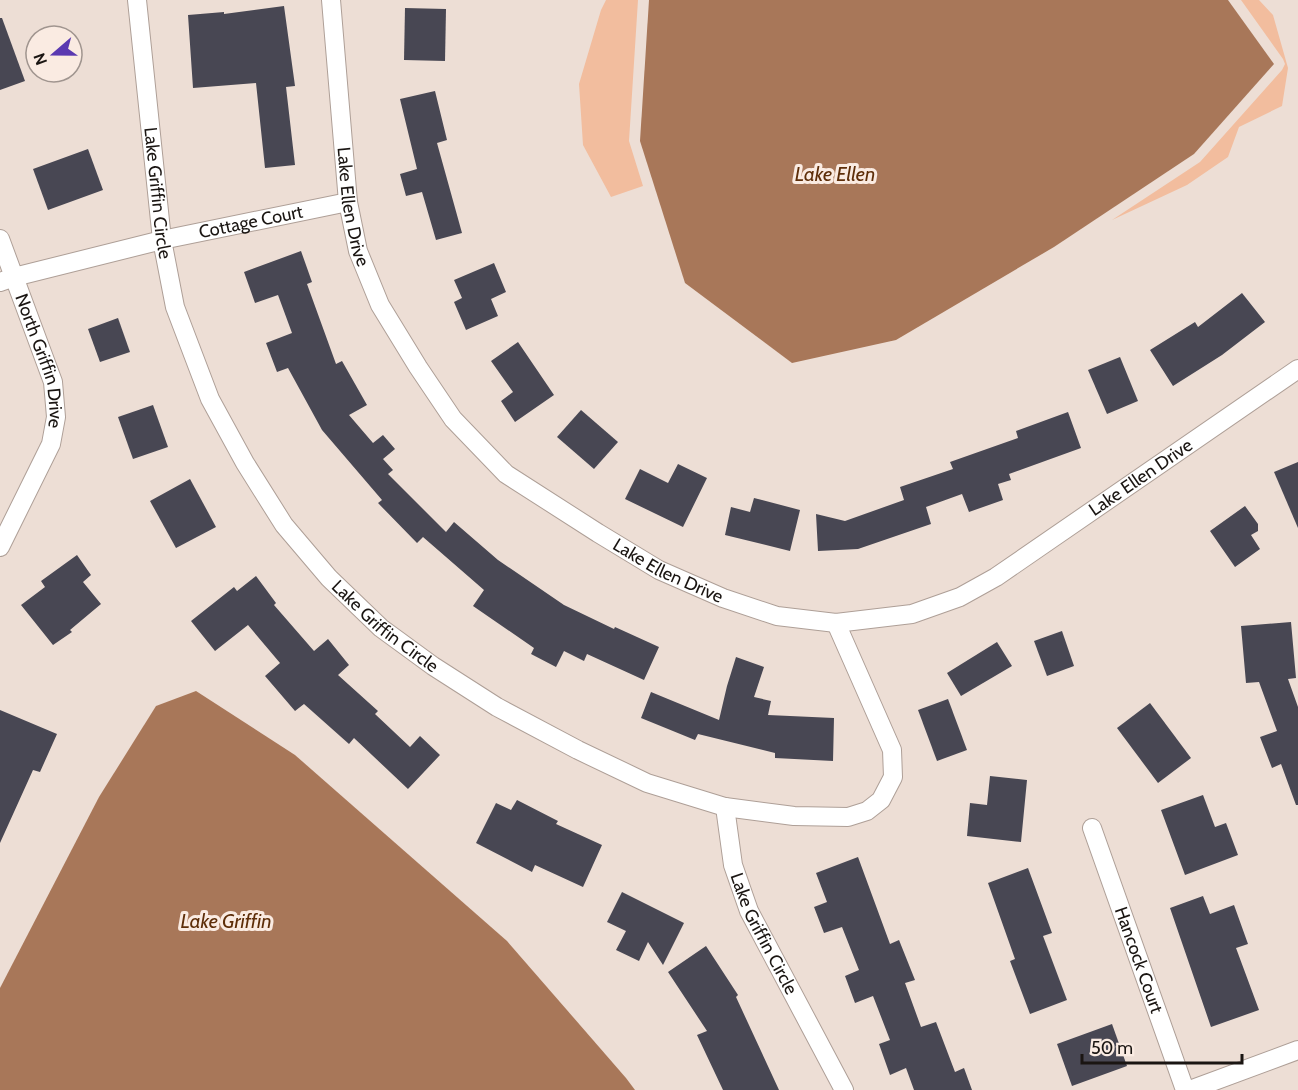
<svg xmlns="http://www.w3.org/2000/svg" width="1298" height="1090" viewBox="0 0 1298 1090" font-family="Cabin,sans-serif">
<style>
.green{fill:#f2bd9e}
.water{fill:#a87759}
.building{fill:#484753}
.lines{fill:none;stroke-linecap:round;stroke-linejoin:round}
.minor-casing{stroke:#ae9f97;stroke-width:20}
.minor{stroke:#fff;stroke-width:18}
.labels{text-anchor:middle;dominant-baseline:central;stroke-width:6;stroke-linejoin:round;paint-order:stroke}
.street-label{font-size:18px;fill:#1a1512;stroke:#faebe2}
.water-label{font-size:20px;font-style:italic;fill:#5e2e09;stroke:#faebe2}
</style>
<rect width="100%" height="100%" fill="#edded5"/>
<g class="green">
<polygon points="606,0 638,0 629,141 643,186 611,197 583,145 579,84 601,10"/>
<polygon points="1241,0 1259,0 1273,15 1288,68 1282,106 1239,127 1228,157 1187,185 1112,220 1200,162 1282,70 1285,64 1283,59"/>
</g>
<g class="water">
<polygon points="649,0 1228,0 1274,64 1194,154 1054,247 896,340 792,363 685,283 640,141"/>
<polygon points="196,691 295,755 507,941 626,1078 635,1090 0,1090 0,988 99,797 156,706"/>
</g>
<g class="building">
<polygon points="284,6 295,86 286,87 295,165 265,168 256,83 193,88 188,15 224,12 224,14"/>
<polygon points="405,8 446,9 445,61 404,60"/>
<polygon points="0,18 2,18 25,81 0,90"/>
<polygon points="435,91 447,140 437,143 462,233 436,240 422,192 406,196 400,174 417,169 400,99"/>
<polygon points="88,149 103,190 48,210 33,169"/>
<polygon points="301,251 312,282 307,284 336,364 342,361 367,405 349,415 373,443 383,435 395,449 383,459 393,470 388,474 446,532 454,522 498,560 564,605 614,629 615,627 659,647 644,680 587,654 584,661 564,651 556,667 531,654 534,648 473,606 484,590 423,537 417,543 378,503 382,500 322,430 288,368 277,372 266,343 292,333 278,295 255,303 244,272"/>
<polygon points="494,263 506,292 491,299 498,316 466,330 454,302 462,298 454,280"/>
<polygon points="1242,293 1265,322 1222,355 1173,386 1150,350 1195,322 1198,327"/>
<polygon points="118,318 130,352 100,362 88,329"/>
<polygon points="518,342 554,395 515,422 501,401 513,392 491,361"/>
<polygon points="1120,357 1138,401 1107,414 1088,370"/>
<polygon points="153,405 168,447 133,459 118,417"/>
<polygon points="581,410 618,442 594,469 557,437"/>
<polygon points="1068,412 1081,448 1009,474 1011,480 998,484 1003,500 969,512 962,494 926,507 931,524 858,549 818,551 816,514 845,521 904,500 900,487 953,469 950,462 1018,438 1016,431"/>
<polygon points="1298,462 1298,528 1274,472"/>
<polygon points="678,464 707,478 683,527 625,499 640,469 668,483"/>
<polygon points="190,479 216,527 176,548 150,501"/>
<polygon points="754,498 800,510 790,551 725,535 731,507 750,512"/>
<polygon points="1245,506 1258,524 1258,531 1251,535 1260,549 1235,567 1210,531"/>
<polygon points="77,555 91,575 83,582 101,604 70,630 72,632 53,645 21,605 45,587 41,581"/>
<polygon points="256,576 276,603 274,605 314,651 328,639 349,665 338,675 378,711 375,714 410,747 420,736 440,755 408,789 354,738 349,744 304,704 295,711 265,676 280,663 248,625 215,651 191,621 234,587 237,591"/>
<polygon points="1291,622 1296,678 1288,679 1298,707 1298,805 1296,805 1281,764 1272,768 1260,737 1277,731 1259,682 1246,683 1241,626"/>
<polygon points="1062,631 1074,666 1047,676 1034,641"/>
<polygon points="997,642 1012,666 961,696 947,673"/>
<polygon points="736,657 764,667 754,697 771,701 768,715 834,718 833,761 775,758 775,753 698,734 695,740 641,718 651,692 719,720 727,686"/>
<polygon points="948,699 967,750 937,761 918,710"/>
<polygon points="1150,703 1191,758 1158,783 1117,728"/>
<polygon points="0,710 57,734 40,772 33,770 0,843"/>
<polygon points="990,776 1027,780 1021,842 967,836 970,803 987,805"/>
<polygon points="1203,795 1215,827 1226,823 1238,855 1185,875 1161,810"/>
<polygon points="517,800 558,821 556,824 602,845 583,887 535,865 532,872 476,843 496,803 511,810"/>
<polygon points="858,857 890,944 899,940 915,980 905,983 921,1027 936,1022 955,1072 964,1068 972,1090 914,1090 906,1068 890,1075 879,1044 890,1040 873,996 855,1003 845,976 859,970 842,927 824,933 814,907 827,902 816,873"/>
<polygon points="1028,868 1052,933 1043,936 1067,1000 1030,1014 1010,961 1015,959 988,883"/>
<polygon points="622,892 684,923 663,965 648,942 639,961 616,950 626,931 607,922"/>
<polygon points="1203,896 1210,914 1234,905 1248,944 1236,948 1259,1010 1211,1027 1170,908"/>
<polygon points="706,946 738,995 736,997 779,1090 723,1090 697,1035 707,1031 668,972"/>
<polygon points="1112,1024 1127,1066 1072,1086 1057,1044"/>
</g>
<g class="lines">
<g class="minor-casing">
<g id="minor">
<path id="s1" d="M137,0L162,240L175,307L210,399L245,463L284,525L329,578L381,628L433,666L497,707L578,750L647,783L725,807L794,816L848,817L867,811L881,800L893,777L892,750L836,623"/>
<path id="s2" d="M331,0L348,202L358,251L380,305L418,367L453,419L506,474L598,533L659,570L723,598L777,616L836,623L912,614L960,597L996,577L1298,369"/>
<path id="s3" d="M0,239L53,382L56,417L51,444L0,547"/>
<path id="s4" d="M0,282L14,277L162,240L348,202"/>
<path id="s5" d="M725,807L733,865L749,911L844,1090"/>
<path id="s6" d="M1092,828L1185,1090"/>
<polyline points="1190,1090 1298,1050"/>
</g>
</g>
<use href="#minor" class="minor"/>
</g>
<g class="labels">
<g class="street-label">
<text stroke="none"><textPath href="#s1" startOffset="194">Lake Griffin Circle</textPath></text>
<text stroke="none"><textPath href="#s2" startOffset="208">Lake Ellen Drive</textPath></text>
<text stroke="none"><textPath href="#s4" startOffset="258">Cottage Court</textPath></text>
<text stroke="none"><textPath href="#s3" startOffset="129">North Griffin Drive</textPath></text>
<text stroke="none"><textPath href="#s2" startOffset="1234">Lake Ellen Drive</textPath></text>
<text stroke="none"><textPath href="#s2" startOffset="712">Lake Ellen Drive</textPath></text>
<text stroke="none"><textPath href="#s1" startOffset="698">Lake Griffin Circle</textPath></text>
<text stroke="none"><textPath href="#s5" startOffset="134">Lake Griffin Circle</textPath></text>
<text stroke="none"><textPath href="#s6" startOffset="140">Hancock Court</textPath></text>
</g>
<g class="water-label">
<text x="835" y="174">Lake Ellen</text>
<text x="226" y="921">Lake Griffin</text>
</g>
</g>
<g transform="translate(54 54) rotate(250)"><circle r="28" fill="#faebe2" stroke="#a0958f" stroke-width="1.5"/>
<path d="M0-4.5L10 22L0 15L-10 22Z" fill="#5a39b1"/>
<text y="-9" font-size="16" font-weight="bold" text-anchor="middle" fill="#1a1512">N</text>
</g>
<path d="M1082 1054v9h160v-9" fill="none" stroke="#1a1512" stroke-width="3"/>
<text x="1091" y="1054" font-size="18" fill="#1a1512" stroke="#faebe2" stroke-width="4.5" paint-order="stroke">50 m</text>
</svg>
